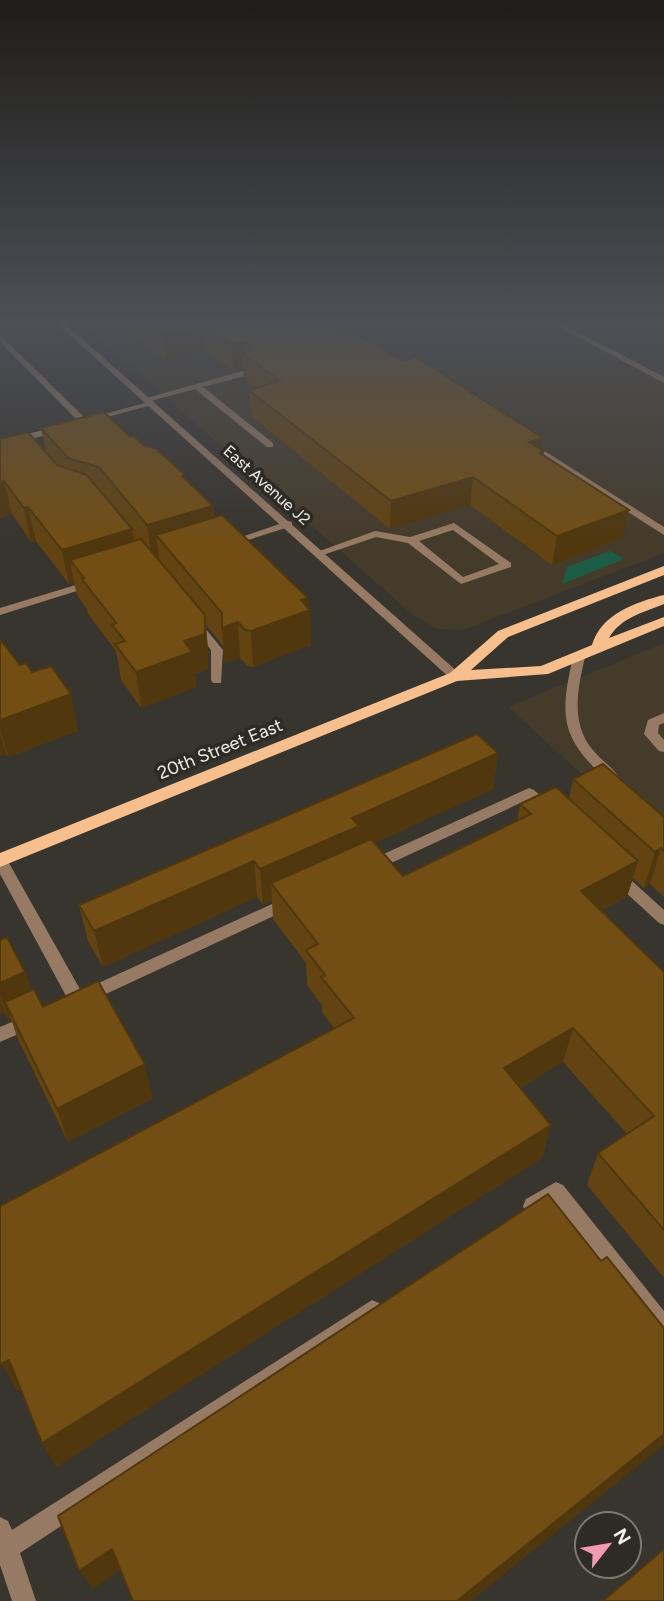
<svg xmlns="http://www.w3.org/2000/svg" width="664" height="1601" viewBox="0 0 664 1601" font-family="Figtree,sans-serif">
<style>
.commercial{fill:#453b2b}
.green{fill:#1c5d45}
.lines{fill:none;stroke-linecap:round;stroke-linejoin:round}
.service{fill:#967a63;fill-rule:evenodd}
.minor{fill:#967a63;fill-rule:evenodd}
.primary{fill:#f7bf8e;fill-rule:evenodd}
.wall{fill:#624311}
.shaded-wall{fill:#50370e}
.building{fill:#724e14;stroke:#50370e;stroke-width:2}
.labels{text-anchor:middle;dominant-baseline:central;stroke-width:7;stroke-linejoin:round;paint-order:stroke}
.far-street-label{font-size:16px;fill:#f2efeb;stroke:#2e2a24}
.street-label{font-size:18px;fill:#f2efeb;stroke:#2e2a24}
</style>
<rect width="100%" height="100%" fill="#38342e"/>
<g class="commercial">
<polygon points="77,319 664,319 664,553 463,630 437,629 413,615"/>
<polygon points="664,643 664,849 508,707"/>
</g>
<polygon class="green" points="610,551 624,559 562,584 567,567"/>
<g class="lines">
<g class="service">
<polygon points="544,319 553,319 664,377 664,383"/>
<polygon points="0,335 86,419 152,401 156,404 81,424 0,342"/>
<polygon points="246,370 249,371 249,375 203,387 273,443 273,447 267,447 195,389 147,402 143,399"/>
<polygon points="59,426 62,427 62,431 0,447 0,441"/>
<polygon points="526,443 532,443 664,527 664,535 526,447"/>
<polygon points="288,521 292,522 292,526 229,546 224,543"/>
<path d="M454,523L511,563V567L461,584L408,543L376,537L323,555H315L314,553L375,531L410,537ZM453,530L499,564L463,577L419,541Z"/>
<polygon points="92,580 96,581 96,585 0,615 0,608"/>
<polygon points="196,620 200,622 223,650 221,683 213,683 211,680 211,650 190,624"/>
<path d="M579,653L585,657C578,688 570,722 592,749C601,760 612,767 620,778L613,783L608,781C561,738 559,718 573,657Z"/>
<polygon points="664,713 664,723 659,725 658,733 664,740 664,752 659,751 644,734 648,720"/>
<polygon points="529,788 534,790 553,807 555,811 553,815 543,815 527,800 376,870 366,870 364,866 366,862"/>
<polygon points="0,855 5,856 81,991 283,899 293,899 296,903 293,907 93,1000 85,1001 83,1005 77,1007 71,1005 0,874"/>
<polygon points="616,869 621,871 664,910 664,925 659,923 611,879 609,875 611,871"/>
<polygon points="31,1014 37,1016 39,1021 37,1026 0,1042 0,1027"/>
<polygon points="556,1182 563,1185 664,1311 664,1337 657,1334 554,1203 533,1215 526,1213 523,1206 526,1199"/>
<polygon points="372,1300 379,1303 382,1310 379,1317 20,1553 36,1601 12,1601 0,1565 0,1517 8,1521 12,1530"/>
</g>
<polygon class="minor" points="52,319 60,319 459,673 461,676 459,679 451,679"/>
<path class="primary" d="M664,566V575L508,637L471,670L541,666L592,645C601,614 636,602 664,595V604C644,612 620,618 609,638L664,617V626L548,674L457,681L0,867V853L450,673L498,631Z"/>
</g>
<g class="wall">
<polygon points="116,319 322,319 345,334 541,450 544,455 623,538 552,565 470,505 390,529 251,416 249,390 256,388 244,379 243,368 233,371 207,351 166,361"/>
<polygon points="41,428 130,437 144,446 185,479 213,506 214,518 308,598 309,608 310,610 311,645 253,667 248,666 240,658 225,663 223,646 206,625 208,651 208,669 195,674 196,687 141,708 121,680 116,651 88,614 87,609 77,595 74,583 69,584 36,541 31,542 12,514 0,518 0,439 46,453"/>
<polygon points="0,639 20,665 32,672 78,731 8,757 6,754 1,756 0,754"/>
<polygon points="498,753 493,789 374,843 403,876 517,821 520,804 569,799 573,779 664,817 664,897 650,884 644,888 633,878 627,897 601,911 664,972 664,1278 587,1185 598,1153 627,1134 563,1062 520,1088 551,1125 542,1158 56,1467 20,1389 17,1391 334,1028 322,1012 322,1005 307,985 306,963 273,919 272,901 263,905 257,897 103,967 88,941 79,905"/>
<polygon points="0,940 25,972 31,990 43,1007 153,1098 68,1142 17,1037 11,1019 9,1020 5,1012 0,1014"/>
</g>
<g class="shaded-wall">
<polygon points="205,326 207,351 166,361 164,335"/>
<polygon points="244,342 245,355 243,354 243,368 233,371 232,345"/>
<polygon points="543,438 541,453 544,451 540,479 529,442"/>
<polygon points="473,477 470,505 390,529 391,501"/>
<polygon points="4,481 12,514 0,518 0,482"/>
<polygon points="213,506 215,540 156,535 159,557 152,559 147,525"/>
<polygon points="28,507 36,541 31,542 24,508"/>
<polygon points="629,510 623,538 552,565 557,536"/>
<polygon points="132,529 137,564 70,560 74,583 69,584 62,550"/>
<polygon points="308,598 309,610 310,610 311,645 253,667 251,631 301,600"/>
<polygon points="205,615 208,651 208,669 195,674 196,687 141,708 136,672 184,641"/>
<polygon points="238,622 240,658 225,663 222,628"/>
<polygon points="71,694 78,731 8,757 0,729 0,720"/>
<polygon points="0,732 6,754 1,756 0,752"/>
<polygon points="498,753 493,789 358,851 271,883 272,901 263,905 260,869 352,818"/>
<polygon points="661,848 650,884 644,888 655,852"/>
<polygon points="254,861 257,897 103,967 94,931"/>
<polygon points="638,861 627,897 572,927 581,891"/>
<polygon points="25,972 37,1008 5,1002 11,1019 9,1020 0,995 0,983"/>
<polygon points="0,997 5,1012 0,1014"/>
<polygon points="573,1028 563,1062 497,1102 504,1068"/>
<polygon points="145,1064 153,1098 68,1142 57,1109"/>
<polygon points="551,1125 542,1158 56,1467 42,1443"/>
<polygon points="9,1360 25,1386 17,1391 1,1364"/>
<polygon points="664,1434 664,1445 471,1601 457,1601"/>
<polygon points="112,1549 124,1568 93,1589 79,1571"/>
</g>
<g class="building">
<polygon points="143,319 322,319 345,334 353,332 402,361 416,357 543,438 529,442 544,451 540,453 629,510 557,536 473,477 391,501 249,390 280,381 243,354 250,351 250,344 244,342 232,345 205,326 164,335"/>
<polygon points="104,412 130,437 134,436 144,446 155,448 184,474 182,476 213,506 147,525 99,467 68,458 41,428"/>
<polygon points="28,432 57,465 87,475 132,529 62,550 28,507 24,508 4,481 0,482 0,439"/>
<polygon points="222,515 308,598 301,600 310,610 251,631 245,630 238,622 222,628 222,613 156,535"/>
<polygon points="141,539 205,615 205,634 184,641 192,652 136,672 115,644 125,641 112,625 116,623 82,579 84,578 70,560"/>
<polygon points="0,639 20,665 26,663 32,672 51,666 71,694 0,720"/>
<polygon points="477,734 498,753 352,818 359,826 260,869 254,861 94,931 79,905"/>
<polygon points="603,764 664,817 664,851 661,848 655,852 573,779"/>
<polygon points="556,787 638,861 581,891 664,972 664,1230 598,1153 654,1116 573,1028 504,1068 551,1125 42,1443 9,1360 1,1364 0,1363 0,1206 354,1018 321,977 325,975 306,950 318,944 271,883 371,839 403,876 531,814 520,804"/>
<polygon points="7,937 25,972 0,983 0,940"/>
<polygon points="98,981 145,1064 57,1109 5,1002 34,989 43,1007"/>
<polygon points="548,1194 601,1261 607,1257 664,1328 664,1434 457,1601 133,1601 112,1549 79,1571 58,1516"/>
<polygon points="664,1549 664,1601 603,1601"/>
</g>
<linearGradient id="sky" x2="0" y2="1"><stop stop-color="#1f1d19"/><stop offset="0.59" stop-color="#4d5057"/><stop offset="1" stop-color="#4d5057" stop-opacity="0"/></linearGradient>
<rect width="664" height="543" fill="url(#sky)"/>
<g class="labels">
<g class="far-street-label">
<text transform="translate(267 485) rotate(42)">East Avenue J2</text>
</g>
<g class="street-label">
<text transform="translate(220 749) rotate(-22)">20th Street East</text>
</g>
</g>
<g transform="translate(608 1545) rotate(59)"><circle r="33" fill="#2e2a24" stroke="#7c7974" stroke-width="2"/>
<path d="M0-5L12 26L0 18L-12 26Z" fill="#f19ab2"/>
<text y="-10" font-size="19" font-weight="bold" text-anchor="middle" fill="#f2efeb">N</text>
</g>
</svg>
